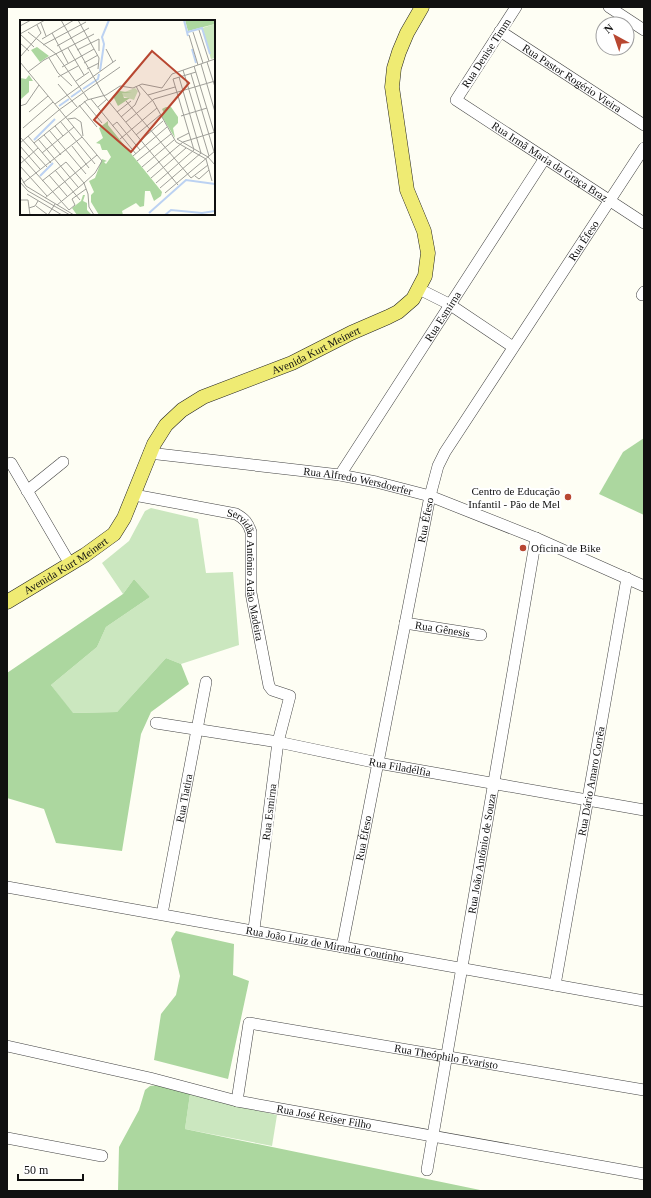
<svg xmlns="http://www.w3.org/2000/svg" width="651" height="1198" viewBox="0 0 651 1198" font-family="'Times New Roman',serif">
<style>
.green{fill:#cbe7bf}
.forest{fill:#acd79f}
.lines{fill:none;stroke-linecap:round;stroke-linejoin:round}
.minor-casing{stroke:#434343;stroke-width:12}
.major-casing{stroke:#212121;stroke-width:15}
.minor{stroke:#fff;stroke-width:11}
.major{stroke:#efeb73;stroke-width:14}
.poi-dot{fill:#b84731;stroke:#fff;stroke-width:1.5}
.labels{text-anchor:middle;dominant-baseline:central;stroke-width:4;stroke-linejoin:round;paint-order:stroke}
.street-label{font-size:11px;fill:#101010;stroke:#fff}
.poi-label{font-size:11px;fill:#101010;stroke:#fff;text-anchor:end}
.inset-river{fill:none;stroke:#bcd2f2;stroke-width:2}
.inset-road{fill:none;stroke:#9f9f99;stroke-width:1}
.view{fill:#b84731;fill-opacity:0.15;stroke:#b84731;stroke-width:2}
.inset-edge{fill:none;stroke:#101010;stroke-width:2}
</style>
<rect width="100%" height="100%" fill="#fefef4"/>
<g class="green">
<polygon points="151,508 198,519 206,573 233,572 239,645 181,664 166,658 117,712 72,713 51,685 97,647 106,627 150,597 134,579 123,594 102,563 129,541 145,511"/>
<polygon points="190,1094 277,1115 272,1146 185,1129"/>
</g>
<g class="forest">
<polygon points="644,438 644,515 599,494 623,452"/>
<polygon points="134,579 150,597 106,627 97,647 51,685 73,713 117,712 166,658 181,664 189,684 151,712 141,734 122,851 56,843 44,809 7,798 7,673 123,594"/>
<polygon points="176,931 234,944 233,975 249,981 228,1079 154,1060 161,1014 176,995 180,976 171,939"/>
<polygon points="158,1085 190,1094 185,1129 485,1191 118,1191 119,1147 139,1110 145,1090 150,1086"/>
</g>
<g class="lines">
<g class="minor-casing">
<g id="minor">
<path id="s1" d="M516,7L456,100L644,223"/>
<polyline points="609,7 644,30"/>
<path id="s2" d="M500,31L644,125"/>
<polyline points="419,289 449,304 513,347"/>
<polyline points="642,295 644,292"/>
<path id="s3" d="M149,453L340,475L376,482L430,496L536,538L644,586"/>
<polyline points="11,463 70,564"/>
<path id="s4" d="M340,475L545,158"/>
<polyline points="27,491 63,462"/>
<path id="s5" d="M134,495L236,514C245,519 248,523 251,532V593L269,686L272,690L290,696L278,742L254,929"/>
<path id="s6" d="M405,623L481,635"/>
<path id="s7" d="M156,723L278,742L378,763L644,810"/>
<path id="s8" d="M7,887L644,1001"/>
<path id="s9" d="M162,914L206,682"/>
<path id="s10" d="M342,947L430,496L438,466L445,452L644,148"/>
<path id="s11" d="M555,985L627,578"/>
<path id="s12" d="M7,1046L150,1078L237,1101L644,1174"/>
<path id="s13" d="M237,1101L249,1023L644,1090"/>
<polyline points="7,1138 102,1156"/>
<path id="s14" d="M427,1170L536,538"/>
</g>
</g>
<g class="major-casing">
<g id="major">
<path id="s15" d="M7,602L85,555L114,534L124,518L154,444L166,425L182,410L203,397L292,363L351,333L388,317L398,312L413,299L425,276L428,253L424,231L407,190L392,87L394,68L399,52L407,33L422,7"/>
</g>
</g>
<use href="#minor" class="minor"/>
<use href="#major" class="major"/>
</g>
<g class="poi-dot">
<circle cx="568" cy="497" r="4"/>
<circle cx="523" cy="548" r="4"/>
</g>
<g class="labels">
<g class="street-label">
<text transform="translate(486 53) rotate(-57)">Rua Denise Timm</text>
<text stroke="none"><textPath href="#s2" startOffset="86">Rua Pastor Rogério Vieira</textPath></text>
<text stroke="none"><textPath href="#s1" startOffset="223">Rua Irmã Maria da Graça Braz</textPath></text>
<text stroke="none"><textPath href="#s10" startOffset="759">Rua Éfeso</textPath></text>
<text stroke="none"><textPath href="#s4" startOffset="189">Rua Esmirna</textPath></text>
<text stroke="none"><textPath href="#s15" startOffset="417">Avenida Kurt Meinert</textPath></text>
<text stroke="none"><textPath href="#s3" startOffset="211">Rua Alfredo Wersdoerfer</textPath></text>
<text stroke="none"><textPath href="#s10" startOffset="435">Rua Éfeso</textPath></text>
<text stroke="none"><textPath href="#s15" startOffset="69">Avenida Kurt Meinert</textPath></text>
<text stroke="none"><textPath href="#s5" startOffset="166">Servidão Antônio Adão Madeira</textPath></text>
<text stroke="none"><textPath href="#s6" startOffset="38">Rua Gênesis</textPath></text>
<text stroke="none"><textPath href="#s7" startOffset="248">Rua Filadélfia</textPath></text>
<text stroke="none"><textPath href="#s11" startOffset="207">Rua Dário Amaro Corrêa</textPath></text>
<text stroke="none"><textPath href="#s9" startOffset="118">Rua Tiatira</textPath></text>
<text transform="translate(269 812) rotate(-83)">Rua Esmirna</text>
<text stroke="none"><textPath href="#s10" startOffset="111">Rua Éfeso</textPath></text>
<text stroke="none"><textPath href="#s14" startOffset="321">Rua João Antônio de Souza</textPath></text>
<text stroke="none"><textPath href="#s8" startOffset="323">Rua João Luiz de Miranda Coutinho</textPath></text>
<text stroke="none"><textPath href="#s13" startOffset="279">Rua Theóphilo Evaristo</textPath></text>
<text stroke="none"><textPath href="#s12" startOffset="325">Rua José Reiser Filho</textPath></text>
</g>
<g class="poi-label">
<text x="560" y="491">Centro de Educação<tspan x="560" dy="13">Infantil - Pão de Mel</tspan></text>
<text x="531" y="548" text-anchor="start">Oficina de Bike</text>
</g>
</g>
<g transform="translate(20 20)">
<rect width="195" height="195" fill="#fefef4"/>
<path d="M195,4V38L191,39L182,8ZM115,68L118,71L114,80L102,76V73Z" fill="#cbe7bf"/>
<path d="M165,0H195V4L168,11ZM17,27L29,36L20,42L11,30ZM9,55L13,61H9V72L0,80V58L6,59ZM100,71L112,73H102L104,78H110L98,86L93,76ZM146,87H151L158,97V103L153,108L155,118L141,95L144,93L142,89ZM88,101V105L142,172L141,176L134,181L130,171H125L124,186L120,187L116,183L102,191L103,195H79L71,182V175L74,172L69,161L75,158L82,139L87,141L84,142L86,144L91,137L87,130H82L80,124L76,123L83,118L79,108ZM63,175H65L63,181L67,183V190L72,195H57L52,188L61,181Z" fill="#acd79f"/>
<path class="inset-river" d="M164,0L168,16M168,12L182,8L190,34M172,29L176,43M80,51L84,24L82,17L89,0M63,69L78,59L79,54M51,77L61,70M39,86L49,79M14,120L35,99M20,156L33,143M129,193L166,160L195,164M145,195L151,190L182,193L195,191"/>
<path class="inset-road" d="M41,0L77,63L100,47M58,0L79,38L78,49M21,3L26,16M0,6L11,0M179,10L189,41M8,12L36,34L68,79M173,12L183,43M32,13L48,43M0,14L25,0M0,14L14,27M169,15L178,45M22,19L54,0M0,23L9,31M23,25L66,2M37,26L69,8M48,28L64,55M86,29L93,42M57,30L79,19V31M0,37L21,13L17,5M29,38L38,53L52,66M0,42L82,141L75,153L64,163L68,174L69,187L74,195M187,42L195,67M64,43L78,35M181,44L195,92M174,46L195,115M42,47L74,29M67,49L79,43M163,50L189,136M8,52L24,40L74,14M171,54L195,135M38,57L58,46M56,61L69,52M38,64L57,87M119,65L133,81L156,122L186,139L192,161M128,75L155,67M84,76L158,165M71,79L116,134M64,81L82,103M106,81L171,158L188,145M35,84L96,40M59,85L77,107M0,86L6,84L19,65M78,87L87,79M9,92L28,76M97,92L111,81M161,96L187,88M101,97L115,85L120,74L116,66M48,99L55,98L61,102L63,116M40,101L75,144M106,102L134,79L195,61M35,106L43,116M92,106L97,102L120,130M3,108L33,82M29,110L66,154M169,113L157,119L188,137L195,145M24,115L41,135M116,115L140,95M8,116L14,123L67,80L86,75L100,66L113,68L122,64L142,68L152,54L195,39M0,117L27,147M18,119L58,167M100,119L137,88M121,120L143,101M0,123L39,90L77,63L84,76M14,123L31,143M0,126L20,149M52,126L69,148M22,133L54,107M0,135L49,190M113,136L147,107M117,141L151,114M0,144L18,128M0,146L27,176M122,147L154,120M35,150L60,180M127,152L163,122L195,112M29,155L47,176M0,156L6,166L54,195M175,156L179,159L189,150M131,158L166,128M22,161L46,142L64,163L37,185M0,162L8,171L50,195M3,163L62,117M136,163L174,130L153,59L176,52M140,168L181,133L159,57M145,173L195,131M7,174L42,195M25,178L77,135M0,180H8L10,195M16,186L28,195M9,188L15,186L18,181M49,190L55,185L52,179L66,169M28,195L35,184"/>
<path class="view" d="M132,31L169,63L111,132L74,100Z"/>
<rect width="195" height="195" class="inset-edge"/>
</g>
<rect width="651" height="1198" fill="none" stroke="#101010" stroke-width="16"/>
<g transform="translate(615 36) rotate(320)"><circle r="19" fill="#ffffff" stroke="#9f9f9f"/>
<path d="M0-3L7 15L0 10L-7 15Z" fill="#b84731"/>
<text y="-6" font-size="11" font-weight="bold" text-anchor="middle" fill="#101010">N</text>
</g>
<path d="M18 1174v6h65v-6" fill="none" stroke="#101010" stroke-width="2"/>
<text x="24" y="1174" font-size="12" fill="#101010" stroke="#ffffff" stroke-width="3" paint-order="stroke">50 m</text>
</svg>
